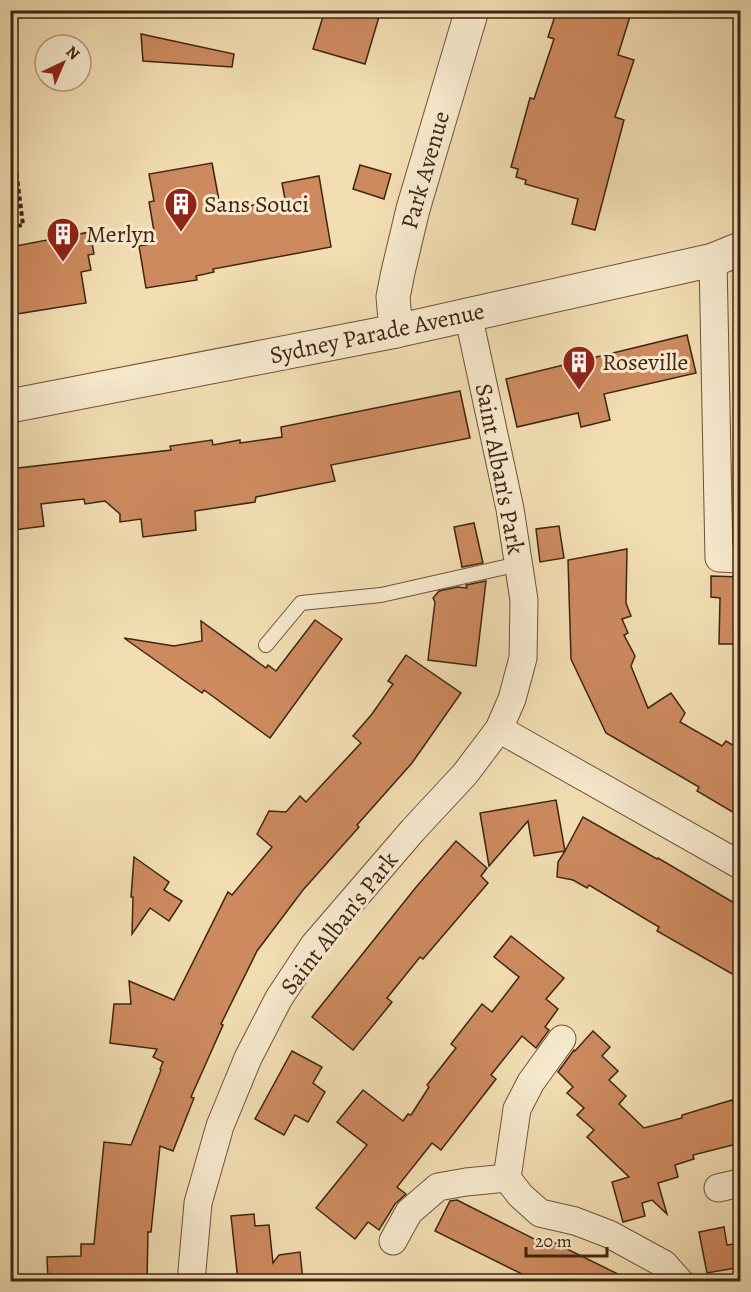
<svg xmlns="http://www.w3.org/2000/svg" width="751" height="1292" viewBox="0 0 751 1292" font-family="Alegreya,serif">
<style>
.building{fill:#cd8a5f;stroke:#3f2511;stroke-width:1.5}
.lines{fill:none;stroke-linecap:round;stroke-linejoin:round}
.service-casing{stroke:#6c5339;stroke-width:16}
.minor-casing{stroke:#6c5339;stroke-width:29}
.tertiary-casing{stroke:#6c5339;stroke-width:35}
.path{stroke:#3f2511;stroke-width:4;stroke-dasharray:4.5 3;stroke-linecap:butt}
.service{stroke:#f7e9cd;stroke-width:14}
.minor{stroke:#f7e9cd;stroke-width:27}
.tertiary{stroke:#f7e9cd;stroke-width:33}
.labels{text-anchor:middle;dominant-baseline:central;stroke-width:6;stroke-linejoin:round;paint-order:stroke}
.street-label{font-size:24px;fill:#3f2511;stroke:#f7e9cd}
.poi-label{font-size:24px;fill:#3f2511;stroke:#f7e9cd;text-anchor:start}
</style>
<rect width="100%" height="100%" fill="#f2ddb2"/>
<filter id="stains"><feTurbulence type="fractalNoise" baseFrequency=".00333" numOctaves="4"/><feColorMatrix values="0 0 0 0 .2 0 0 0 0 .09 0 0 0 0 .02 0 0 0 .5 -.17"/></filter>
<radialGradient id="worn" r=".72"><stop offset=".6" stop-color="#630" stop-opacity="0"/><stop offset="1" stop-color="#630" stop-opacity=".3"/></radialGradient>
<g class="building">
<polygon points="325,10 381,10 365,64 313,49"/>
<polygon points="557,10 632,10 618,55 634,60 615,117 624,120 595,230 572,224 578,199 525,184 526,180 516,177 518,169 511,167 530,98 534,99 554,39 548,37"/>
<polygon points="141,34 234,54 232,67 143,61"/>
<polygon points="212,163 221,211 285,199 282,183 319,176 331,247 213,269 214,272 196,276 197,280 146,288 139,246 156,243 149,202 154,201 149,174"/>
<polygon points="360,165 391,174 384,199 353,189"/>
<polygon points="90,232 94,254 88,255 91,270 81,272 86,303 10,315 10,247"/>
<polygon points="687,335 696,373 604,394 610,420 581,427 578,413 517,427 506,379"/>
<polygon points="460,391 470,438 331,465 335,481 256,497 255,502 195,511 196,530 143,537 141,519 120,522 120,514 105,501 85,504 84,499 41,504 44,526 14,530 10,505 10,469 171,450 170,446 212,440 213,445 240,440 240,443 282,437 281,427"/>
<polygon points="474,523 483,563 462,567 454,527"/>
<polygon points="559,526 564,558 540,562 536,529"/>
<polygon points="627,549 626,603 631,616 622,619 628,633 624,635 635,656 631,666 648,708 671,693 685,713 680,722 722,746 726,741 741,750 741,817 697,791 699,787 606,733 571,659 568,560"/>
<polygon points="711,576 741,577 741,644 719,644 720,598 711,597"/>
<polygon points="486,581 476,666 428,660 435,602 433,598 439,591 458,587 467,588 466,585"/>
<polygon points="315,620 342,639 270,738 204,690 202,693 124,638 174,646 202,641 201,621 266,668 268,665 276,671"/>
<polygon points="406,655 461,693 412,763 357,825 359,827 303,890 257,951 221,1024 223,1025 191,1097 194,1098 173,1151 160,1146 151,1232 148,1232 147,1281 48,1281 47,1257 81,1256 81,1244 94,1244 104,1142 131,1145 161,1070 160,1069 163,1062 153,1057 157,1049 110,1043 114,1004 131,1004 129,981 174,1000 228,892 232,895 272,847 257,834 269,811 286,812 300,796 306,802 361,743 353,736 372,714 393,684 388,681"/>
<polygon points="556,800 565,851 583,817 657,859 658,858 741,907 741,979 657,931 659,927 589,885 587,888 573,880 557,877 558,862 565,851 534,856 528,821 489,866 480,813"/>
<polygon points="456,841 487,868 481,876 488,883 423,959 420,957 387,998 392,1002 353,1050 312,1017 417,886"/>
<polygon points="134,857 169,882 164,890 182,901 169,921 150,908 132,934 133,897 131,897"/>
<polygon points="511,936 564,978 546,999 558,1009 545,1027 549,1030 536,1048 522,1036 491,1075 496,1079 441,1150 432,1143 397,1187 406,1194 395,1204 379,1230 368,1222 355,1239 316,1208 367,1145 337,1122 363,1090 403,1121 408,1114 411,1115 429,1087 427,1085 456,1048 451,1044 482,1004 492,1012 519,977 494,957"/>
<polygon points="593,1031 610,1047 602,1056 618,1071 609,1080 626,1096 619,1104 644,1128 682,1118 682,1115 732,1100 733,1103 741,1101 741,1143 693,1155 694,1159 675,1165 678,1177 658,1183 667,1214 652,1200 642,1203 645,1216 623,1222 612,1182 629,1177 587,1137 594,1130 577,1115 584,1108 567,1093 573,1087 558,1072 574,1050 575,1051"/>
<polygon points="292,1051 322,1067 313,1083 325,1092 308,1122 295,1115 284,1135 255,1119"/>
<polygon points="457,1200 550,1247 553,1242 632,1281 536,1281 435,1231 450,1201"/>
<polygon points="254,1214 255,1226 269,1225 273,1263 279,1255 300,1252 303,1281 238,1281 231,1216"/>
<polygon points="724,1227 727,1245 741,1243 741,1267 707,1273 699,1232"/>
</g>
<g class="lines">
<g class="service-casing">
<polyline id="service" points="266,645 301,603 381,595 519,564"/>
</g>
<g class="minor-casing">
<g id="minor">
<polyline points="713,260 719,558 740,559"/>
<polyline points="499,729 740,865"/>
<polyline points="562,1039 531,1082 517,1109 507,1178 520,1195 540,1213 575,1221 609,1234 664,1264 680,1282"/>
<polyline points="718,1188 740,1183"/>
<polyline points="393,1241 409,1212 438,1187 466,1182 507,1178"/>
<polyline points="191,1282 198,1203 220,1126 248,1058 279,998 314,945 413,830 465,774 499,729 512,699 523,658 524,600 510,509 468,314"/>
</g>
</g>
<g class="tertiary-casing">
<g id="tertiary">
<polyline points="396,331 393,297 398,272 413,209 472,10"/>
<polyline points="10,406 396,331 713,260 740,249"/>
</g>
</g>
<polyline class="path" points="10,122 23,225 10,227"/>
<use href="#service" class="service"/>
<use href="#minor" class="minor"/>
<use href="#tertiary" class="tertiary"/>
</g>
<defs>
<g id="building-pin" transform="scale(1.725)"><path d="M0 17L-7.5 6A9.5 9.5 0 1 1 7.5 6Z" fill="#8f2418" stroke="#f7e9cd"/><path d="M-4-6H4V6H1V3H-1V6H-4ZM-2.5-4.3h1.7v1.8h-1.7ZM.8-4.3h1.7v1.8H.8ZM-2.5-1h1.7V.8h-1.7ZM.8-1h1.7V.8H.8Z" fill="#fff"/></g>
</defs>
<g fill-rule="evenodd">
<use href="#building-pin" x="181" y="204"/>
<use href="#building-pin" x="63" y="234"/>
<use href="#building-pin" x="579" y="362"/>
</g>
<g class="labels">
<g class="street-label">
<text transform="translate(425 170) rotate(-74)">Park Avenue</text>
<text transform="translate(377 333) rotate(-12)">Sydney Parade Avenue</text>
<text transform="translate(500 469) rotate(79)">Saint Alban's Park</text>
<text transform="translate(339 923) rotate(-52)">Saint Alban's Park</text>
</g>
<g class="poi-label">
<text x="204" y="204">Sans Souci</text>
<text x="86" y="234">Merlyn</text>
<text x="602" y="362">Roseville</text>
</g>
</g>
<rect width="751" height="1292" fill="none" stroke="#f2ddb2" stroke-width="36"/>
<rect x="12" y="12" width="727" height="1268" fill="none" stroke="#3f2511" stroke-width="3"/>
<rect x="18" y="18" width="715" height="1256" fill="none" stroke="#3f2511" stroke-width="1.5"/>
<g transform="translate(63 63) rotate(44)"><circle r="28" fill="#f7e9cd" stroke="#ad9b82" stroke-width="1.5"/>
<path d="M0-4.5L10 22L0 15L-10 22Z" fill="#8f2418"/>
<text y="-9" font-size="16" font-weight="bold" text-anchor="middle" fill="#3f2511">N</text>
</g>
<path d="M526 1247v9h81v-9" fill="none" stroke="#3f2511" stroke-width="3"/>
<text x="535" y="1247" font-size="18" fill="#3f2511" stroke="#f7e9cd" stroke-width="4.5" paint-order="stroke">20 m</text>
<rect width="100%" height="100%" filter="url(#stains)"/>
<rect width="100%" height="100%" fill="url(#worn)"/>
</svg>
